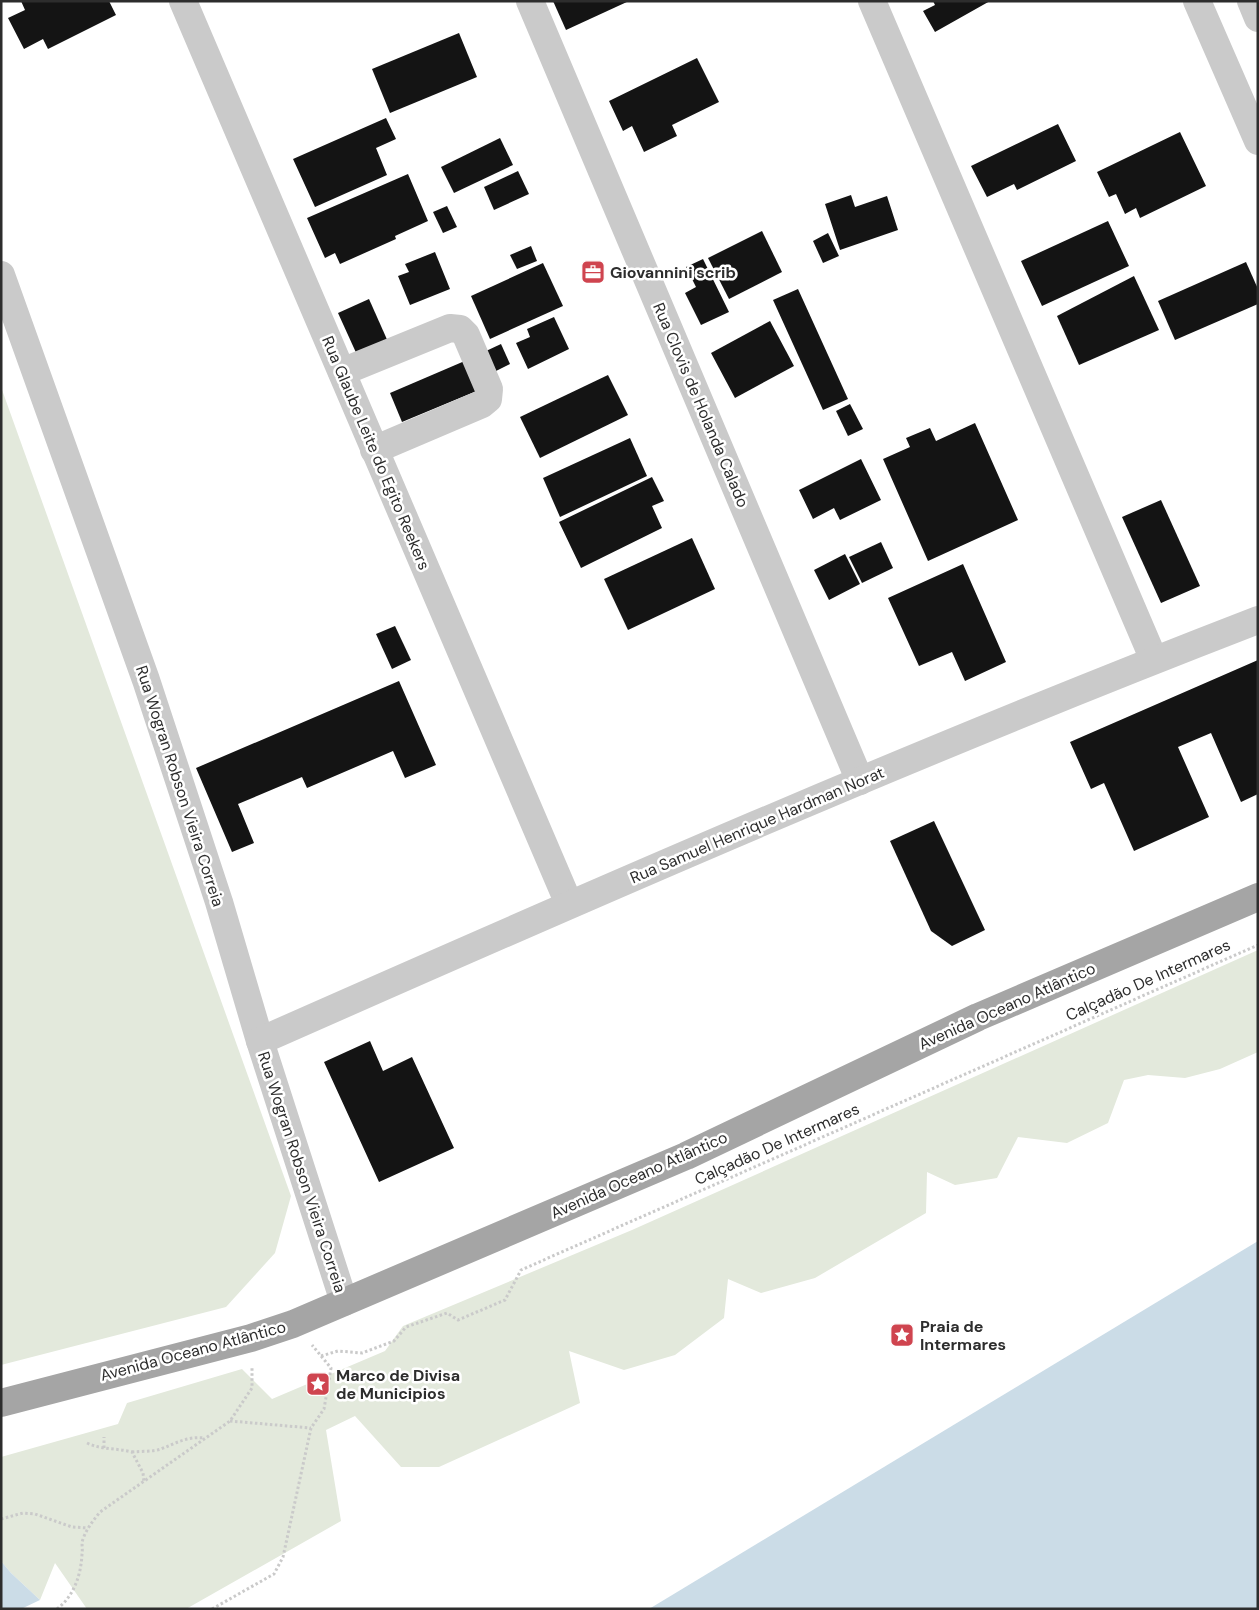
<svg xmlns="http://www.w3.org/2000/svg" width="1259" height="1610" viewBox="0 0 1259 1610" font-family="'DM Sans',sans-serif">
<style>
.green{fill:#e3e9dc}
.water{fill:#cbdce7}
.building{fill:#141414}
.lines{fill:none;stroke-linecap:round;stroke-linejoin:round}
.path{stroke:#cacaca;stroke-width:3;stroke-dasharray:2.5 2.5;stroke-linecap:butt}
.minor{stroke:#cacaca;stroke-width:28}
.major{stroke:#a5a5a5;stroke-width:28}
.labels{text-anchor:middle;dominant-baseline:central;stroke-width:5;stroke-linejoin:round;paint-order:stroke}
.poi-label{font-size:16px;font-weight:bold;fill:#2d2d2d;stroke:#fff;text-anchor:start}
.street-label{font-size:16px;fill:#2d2d2d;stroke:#fff}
</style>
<rect width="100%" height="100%" fill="#fff"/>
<g class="green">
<polygon points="1,387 291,1196 275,1253 226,1307 1,1365"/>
<polygon points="1258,950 1258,1052 1220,1069 1185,1078 1148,1075 1124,1080 1108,1123 1067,1143 1018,1137 997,1178 955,1185 927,1172 926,1213 815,1278 761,1293 728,1279 724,1318 675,1355 624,1370 569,1351 580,1403 439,1467 401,1467 355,1416 326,1430 341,1521 186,1609 87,1609 55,1563 40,1600 11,1573 1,1561 1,1457 118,1424 127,1403 242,1369 272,1399 385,1351 403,1326 632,1230"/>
</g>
<g class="water">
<polygon points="1258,1241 1258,1609 649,1609"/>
<polygon points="1,1561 11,1573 40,1600 21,1609 1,1609"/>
</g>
<g class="building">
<polygon points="21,1 109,1 116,15 48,49 43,39 24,49 8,18 25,10"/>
<polygon points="553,1 629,1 566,30"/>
<polygon points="933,1 990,1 935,32 923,11 935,5"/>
<polygon points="459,33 477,77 390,113 372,69"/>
<polygon points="697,58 719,102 672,125 677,136 644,152 632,126 623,131 609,101"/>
<polygon points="386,118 396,139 376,148 387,175 315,207 293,159"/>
<polygon points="1058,124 1076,161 1017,190 1014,184 987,197 971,166"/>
<polygon points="1180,132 1206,186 1140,218 1136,208 1125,214 1116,194 1109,197 1097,172"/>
<polygon points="500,138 513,165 454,193 441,167"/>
<polygon points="518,171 529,194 494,210 484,187"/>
<polygon points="408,174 428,221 395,236 396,239 340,264 335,253 325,258 307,218"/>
<polygon points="851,195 855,207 887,196 898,230 840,250 825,204"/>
<polygon points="447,206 457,227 443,233 433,212"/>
<polygon points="1108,221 1129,266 1042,306 1021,261"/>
<polygon points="762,231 782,272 729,299 708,258"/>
<polygon points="828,233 839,256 823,263 813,241"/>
<polygon points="531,246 537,261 517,269 510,255"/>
<polygon points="435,252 450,289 410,305 398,276 409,272 405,264"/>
<polygon points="703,259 729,312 701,325 685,293 696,287 686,267"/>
<polygon points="1246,262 1258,289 1258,304 1175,340 1158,301"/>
<polygon points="543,263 563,306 490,339 471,296"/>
<polygon points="1134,276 1159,330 1079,365 1057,316"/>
<polygon points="798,289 848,399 823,410 773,300"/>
<polygon points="369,299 389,344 358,357 338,313"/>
<polygon points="554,317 569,349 528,369 516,343 530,337 527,329"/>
<polygon points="770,321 794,366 735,398 711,353"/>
<polygon points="501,344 510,364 496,371 486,351"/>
<polygon points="467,360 479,390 402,422 390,393"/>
<polygon points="608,375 628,415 540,458 520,417"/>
<polygon points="850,404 863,429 848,436 836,411"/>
<polygon points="975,423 1018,520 928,561 883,459 910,447 906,438 930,428 936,441"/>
<polygon points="630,438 647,476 560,517 543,478"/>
<polygon points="861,459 881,500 840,520 834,508 813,519 799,490"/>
<polygon points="652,477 664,501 652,506 662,528 581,568 559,522"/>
<polygon points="1161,500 1200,586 1161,603 1122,517"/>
<polygon points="692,538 715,589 628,630 604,579"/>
<polygon points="881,542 893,568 862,583 849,557"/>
<polygon points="845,554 860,584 829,600 814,570"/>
<polygon points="963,564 1006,662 965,681 952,652 919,666 888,598"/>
<polygon points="395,626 411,660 392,669 376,634"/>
<polygon points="1258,660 1258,794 1241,802 1211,733 1178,747 1209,817 1134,851 1104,783 1091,789 1070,742"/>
<polygon points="399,681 436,765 405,778 393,751 307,788 302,777 238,804 254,843 232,852 196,768"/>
<polygon points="934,821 985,930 952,946 931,931 890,841"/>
<polygon points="370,1041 383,1071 412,1057 454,1148 379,1182 324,1062"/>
</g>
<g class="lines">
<g class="path">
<polyline points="321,1356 338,1351 362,1353 394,1341 406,1327 447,1313 458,1320 505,1300 521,1270 1258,945"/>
<polyline points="230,1421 311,1428"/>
<path d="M87,1443C102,1450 117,1448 132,1452L143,1473L144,1482"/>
<polyline points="104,1448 104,1437"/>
<path d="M132,1452C141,1451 153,1452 161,1449C176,1443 188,1436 204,1438"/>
<polyline points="1,1519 23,1513 35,1514 72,1527 88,1528"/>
<path d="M57,1609C74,1596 81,1575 82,1554C83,1549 81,1544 83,1539C87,1528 93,1521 100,1512L230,1421L252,1388V1366"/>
<polyline points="212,1609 274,1574 283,1557 311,1428 324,1409 331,1368 312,1345"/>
</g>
<g class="minor">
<polyline points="183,1 569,904"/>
<polyline points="530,1 860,781"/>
<polyline points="872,1 1154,660"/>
<polyline points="1197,1 1258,141"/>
<polyline points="1251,1 1258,18"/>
<polyline points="1,275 146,680 219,902 260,1041 344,1302"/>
<polyline points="342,372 450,328 460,329 466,335 489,389 488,399 482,404 374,450"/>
<path d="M260,1041C590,895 921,750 1258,620"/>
</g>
<polyline class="major" points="1,1403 251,1338 293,1324 686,1156 978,1017 1258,897"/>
</g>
<defs>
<g id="office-square" transform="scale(1.25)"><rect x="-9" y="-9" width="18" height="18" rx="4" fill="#cf444f" stroke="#fff"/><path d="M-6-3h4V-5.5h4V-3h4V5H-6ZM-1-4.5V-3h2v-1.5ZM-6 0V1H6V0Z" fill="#fff"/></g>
<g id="sight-square" transform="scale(1.25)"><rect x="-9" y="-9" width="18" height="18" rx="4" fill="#cf444f" stroke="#fff"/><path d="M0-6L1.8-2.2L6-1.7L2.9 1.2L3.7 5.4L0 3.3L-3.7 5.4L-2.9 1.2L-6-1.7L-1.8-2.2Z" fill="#fff"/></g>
</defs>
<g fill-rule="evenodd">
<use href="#office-square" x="593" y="272"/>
<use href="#sight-square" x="902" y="1335"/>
<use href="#sight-square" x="318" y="1384"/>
</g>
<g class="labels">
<g class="poi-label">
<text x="610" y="272">Giovannini scrib</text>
<text x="920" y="1326">Praia de<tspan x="920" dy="18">Intermares</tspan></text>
<text x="336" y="1375">Marco de Divisa<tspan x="336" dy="18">de Municipios</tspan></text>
</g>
<g class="street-label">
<text transform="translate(701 405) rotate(67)">Rua Clovis de Holanda Calado</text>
<text transform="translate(376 453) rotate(67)">Rua Glaube Leite do Egito Reekers</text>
<text transform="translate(180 786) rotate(72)">Rua Wogran Robson Vieira Correia</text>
<text transform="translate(757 825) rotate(-23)">Rua Samuel Henrique Hardman Norat</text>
<text transform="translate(1148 980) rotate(-24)">Calçadão De Intermares</text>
<text transform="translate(1007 1006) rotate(-24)">Avenida Oceano Atlântico</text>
<text transform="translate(777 1144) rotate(-24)">Calçadão De Intermares</text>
<text transform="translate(302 1172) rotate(72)">Rua Wogran Robson Vieira Correia</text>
<text transform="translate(639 1175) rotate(-24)">Avenida Oceano Atlântico</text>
<text transform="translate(193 1351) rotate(-15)">Avenida Oceano Atlântico</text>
</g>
</g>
<rect width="1259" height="1610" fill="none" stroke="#2d2d2d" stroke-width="5"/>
</svg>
